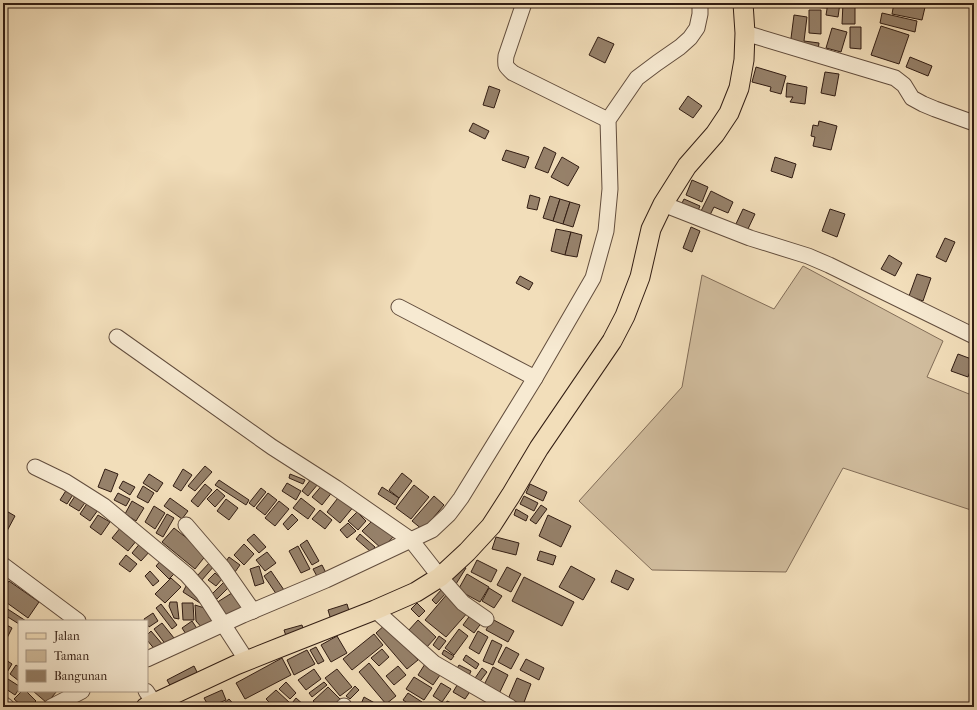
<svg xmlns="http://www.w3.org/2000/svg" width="977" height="710" viewBox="0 0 977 710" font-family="'IM FELL French Canon',serif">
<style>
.green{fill:#d1bd9e;stroke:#826d58}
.building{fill:#96816a;stroke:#321d13}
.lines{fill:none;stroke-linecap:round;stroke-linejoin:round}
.minor-casing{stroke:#624d3d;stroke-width:17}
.major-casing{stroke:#321d13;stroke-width:21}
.minor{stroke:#f7ead2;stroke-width:15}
.major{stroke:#f2deba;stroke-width:19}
</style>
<rect width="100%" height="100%" fill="#f2deba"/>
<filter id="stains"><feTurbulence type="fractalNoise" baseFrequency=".005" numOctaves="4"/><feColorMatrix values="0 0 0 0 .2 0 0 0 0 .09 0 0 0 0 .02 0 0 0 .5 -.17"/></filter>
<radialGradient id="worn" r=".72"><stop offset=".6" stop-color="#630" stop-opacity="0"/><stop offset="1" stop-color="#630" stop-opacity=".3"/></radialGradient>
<polygon class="green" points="803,266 943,341 927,377 974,396 974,511 843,468 786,572 652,570 579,501 682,387 702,275 774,309"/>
<g class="building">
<polygon points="811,3 827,3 827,8 811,7"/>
<polygon points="828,3 840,3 838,17 826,15"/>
<polygon points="843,3 855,3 855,24 842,24"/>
<polygon points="894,3 926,3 922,20 892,14"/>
<polygon points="809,10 821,10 821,34 809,33"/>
<polygon points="882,13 917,21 915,32 880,23"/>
<polygon points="794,15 807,17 804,41 819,43 818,50 790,46"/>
<polygon points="881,26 909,35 899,64 871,55"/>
<polygon points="850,27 861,27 861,49 850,48"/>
<polygon points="832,28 847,32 841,52 826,48"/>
<polygon points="598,37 614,44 605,63 589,55"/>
<polygon points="910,57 932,66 928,76 906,67"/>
<polygon points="756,67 786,76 781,94 770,91 771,87 752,82"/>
<polygon points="825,72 839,74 835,96 821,93"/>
<polygon points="787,83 807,87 805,104 790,102 793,97 786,97"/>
<polygon points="489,86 500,90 494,108 483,105"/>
<polygon points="688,96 702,106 693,118 679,109"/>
<polygon points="819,121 837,126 831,150 813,146 815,137 811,136 813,125 818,126"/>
<polygon points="473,123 489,131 485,139 469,131"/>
<polygon points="544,147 556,153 548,173 535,168"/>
<polygon points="506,150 529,157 525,168 502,160"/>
<polygon points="562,157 579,167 568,186 551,177"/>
<polygon points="775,157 796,164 792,178 771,171"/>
<polygon points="692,180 708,187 702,202 686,195"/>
<polygon points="711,191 733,202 728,213 714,207 709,217 700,213"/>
<polygon points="530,195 540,198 537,210 527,208"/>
<polygon points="550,196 560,199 553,221 543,218"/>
<polygon points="560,199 570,202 563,224 553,221"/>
<polygon points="684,199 700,206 697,213 680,207"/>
<polygon points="570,202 580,205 573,227 563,224"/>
<polygon points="743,209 755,214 747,231 735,226"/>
<polygon points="830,209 845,214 837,237 822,231"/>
<polygon points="691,227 700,231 692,252 683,248"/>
<polygon points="556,229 571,232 565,255 551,251"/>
<polygon points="571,232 582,235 577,257 565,255"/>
<polygon points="945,238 955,242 946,262 936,257"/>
<polygon points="889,255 902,263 895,276 881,269"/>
<polygon points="917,274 931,278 923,301 909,296"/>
<polygon points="520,276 533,283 529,290 516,283"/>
<polygon points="958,354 974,360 968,377 951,371"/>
<polygon points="205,466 212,472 195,491 188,486"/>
<polygon points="105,469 118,474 111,492 98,487"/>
<polygon points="183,469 192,475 181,491 173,486"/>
<polygon points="402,473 412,481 399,498 389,490"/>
<polygon points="149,474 163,483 157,492 143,483"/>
<polygon points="290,474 305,480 303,484 289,478"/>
<polygon points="311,479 318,484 308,496 302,491"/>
<polygon points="219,480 249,500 246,505 215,485"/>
<polygon points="123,481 135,487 130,495 119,488"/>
<polygon points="287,483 301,491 296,500 282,491"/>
<polygon points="324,483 333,491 322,505 312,497"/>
<polygon points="205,484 212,490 198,507 191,501"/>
<polygon points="530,484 547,492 543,501 526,493"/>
<polygon points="414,485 429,497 411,519 396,508"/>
<polygon points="143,486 154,493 148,503 137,497"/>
<polygon points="382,487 399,498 395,505 378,494"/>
<polygon points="261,488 266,492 254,507 249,503"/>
<polygon points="67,489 74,493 67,504 60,500"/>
<polygon points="217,489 225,496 215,507 207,499"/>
<polygon points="77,493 87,500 79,511 69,505"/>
<polygon points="118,493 130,499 126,506 114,500"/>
<polygon points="268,493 277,500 265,515 256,508"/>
<polygon points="341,494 355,505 340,523 327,512"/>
<polygon points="434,496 444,505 423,530 412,521"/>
<polygon points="524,496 538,503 534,511 520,504"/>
<polygon points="170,498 188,511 182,519 164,506"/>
<polygon points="301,498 315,509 308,519 293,508"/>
<polygon points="226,499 238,508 229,520 217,511"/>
<polygon points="132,501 144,508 136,521 125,514"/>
<polygon points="279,501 289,509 275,526 265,518"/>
<polygon points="88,502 98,510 90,521 80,514"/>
<polygon points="541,505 547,509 536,524 530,520"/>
<polygon points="154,506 165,513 155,529 145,522"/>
<polygon points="3,509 15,516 7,531 3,529"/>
<polygon points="516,509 528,516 526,521 514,515"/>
<polygon points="320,510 332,520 325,529 312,519"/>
<polygon points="357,512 366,521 358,530 348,521"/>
<polygon points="167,514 174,518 163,537 156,533"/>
<polygon points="292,514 298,520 288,530 283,524"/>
<polygon points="98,515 110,522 101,535 90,527"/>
<polygon points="548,515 571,526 561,547 539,536"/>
<polygon points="374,519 394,536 382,549 362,531"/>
<polygon points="348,523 356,531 347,538 340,530"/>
<polygon points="121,527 137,540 128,551 112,538"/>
<polygon points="174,528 207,554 195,569 162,542"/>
<polygon points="254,534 266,547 259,553 247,540"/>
<polygon points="360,534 375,547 371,552 356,539"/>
<polygon points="496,537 519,543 516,555 492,549"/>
<polygon points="307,540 319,561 312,565 300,545"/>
<polygon points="142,541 151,550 141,561 132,553"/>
<polygon points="244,544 254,554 244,565 234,555"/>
<polygon points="298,546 310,569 301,573 289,551"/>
<polygon points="540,551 556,556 553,565 537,560"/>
<polygon points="267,552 276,563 265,571 256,560"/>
<polygon points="126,555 137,564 130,572 119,564"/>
<polygon points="229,557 240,565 235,572 224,564"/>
<polygon points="163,558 177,571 169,579 156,566"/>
<polygon points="477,560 497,570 491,582 471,572"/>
<polygon points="211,561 215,565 201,581 196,577"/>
<polygon points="322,565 327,575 319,580 313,569"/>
<polygon points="460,565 466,568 456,584 451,581"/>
<polygon points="259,566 264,583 255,586 250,569"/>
<polygon points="571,566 595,579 583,600 559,587"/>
<polygon points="507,567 521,574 511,592 497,585"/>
<polygon points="616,570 634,579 628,590 611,582"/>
<polygon points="150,571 159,581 153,586 145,576"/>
<polygon points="271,571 284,590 277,595 264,576"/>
<polygon points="215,573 222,579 216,586 208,580"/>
<polygon points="467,574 489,587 480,602 458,590"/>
<polygon points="524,577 574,602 562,626 512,601"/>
<polygon points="171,578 181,587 165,603 155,594"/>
<polygon points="9,581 39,602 28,618 3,600 3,589"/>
<polygon points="224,582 229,587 217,599 212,594"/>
<polygon points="186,586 204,597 200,603 183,592"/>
<polygon points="489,588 502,596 494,608 482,601"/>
<polygon points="442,589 446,593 436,604 432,600"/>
<polygon points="235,591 245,606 226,618 216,603"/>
<polygon points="448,593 469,611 446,637 425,620"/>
<polygon points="170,602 177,602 179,619 174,618 169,606"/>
<polygon points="182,603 193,603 194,620 183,620"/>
<polygon points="417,603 425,611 419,617 411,609"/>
<polygon points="161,604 177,625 172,629 156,608"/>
<polygon points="347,604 350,614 331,620 328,610"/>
<polygon points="195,605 211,610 217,624 203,629 196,621"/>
<polygon points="3,606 26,621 19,621 19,624 3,614"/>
<polygon points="153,613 158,621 149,627 147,624 147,621 145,621 144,619"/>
<polygon points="471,614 482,622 474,633 463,625"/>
<polygon points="492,619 514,631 508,642 486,630"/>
<polygon points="418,620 436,637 426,648 408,631"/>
<polygon points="192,621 198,630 188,637 182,628"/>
<polygon points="3,623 12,628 7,638 3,636"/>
<polygon points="162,623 174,638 166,645 154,629"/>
<polygon points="387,623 418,660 407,669 376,633"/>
<polygon points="302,625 305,636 288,642 284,630"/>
<polygon points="459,629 468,636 454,655 445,648"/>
<polygon points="151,631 163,645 156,651 147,640 147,635"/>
<polygon points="478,631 488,637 479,654 469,648"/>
<polygon points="374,634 383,645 352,670 343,659"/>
<polygon points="337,636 347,653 331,662 321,645"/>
<polygon points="439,636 446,641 439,650 433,645"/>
<polygon points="492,640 502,645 493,665 483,661"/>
<polygon points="316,647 324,661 318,664 310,650"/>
<polygon points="506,647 519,654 511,669 498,662"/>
<polygon points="382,649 389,657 379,666 371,658"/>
<polygon points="307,650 315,664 294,675 287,660"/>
<polygon points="444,650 454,656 451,660 442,654"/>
<polygon points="466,655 479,664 476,669 463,660"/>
<polygon points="3,658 12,664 3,679"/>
<polygon points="282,658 291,675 245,699 236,683"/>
<polygon points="526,659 544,668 539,680 520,670"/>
<polygon points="369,663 396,696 386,704 359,672"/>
<polygon points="425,664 440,675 433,685 418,675"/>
<polygon points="16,665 19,667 19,681 10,674"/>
<polygon points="459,665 471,671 467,680 454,674"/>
<polygon points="194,666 199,676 172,689 167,680"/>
<polygon points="398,666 406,675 394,685 386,676"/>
<polygon points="493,667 508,675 498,696 482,689"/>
<polygon points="482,668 487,672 478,684 473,681"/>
<polygon points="314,669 321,679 306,690 298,680"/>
<polygon points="337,669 352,687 340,696 325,678"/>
<polygon points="414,677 432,688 424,700 406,689"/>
<polygon points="517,678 531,684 523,705 508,699"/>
<polygon points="8,679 19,686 19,689 15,695 3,687"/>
<polygon points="286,682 296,693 290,699 279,689"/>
<polygon points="324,682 327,685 312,697 309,693"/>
<polygon points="459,682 471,690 465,699 453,692"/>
<polygon points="441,683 451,689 442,702 433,696"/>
<polygon points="355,686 359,690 350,699 346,696"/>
<polygon points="328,687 343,702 338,707 320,707 313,701"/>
<polygon points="222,690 226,700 209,707 204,698"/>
<polygon points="276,690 290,703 286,707 274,707 266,699"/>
<polygon points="22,691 26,691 36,701 30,707 23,707 14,699"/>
<polygon points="33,691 57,691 47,703"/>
<polygon points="408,693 422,702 418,707 413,707 403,700"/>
<polygon points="364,697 380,706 380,707 366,707 361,704"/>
<polygon points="296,698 305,706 304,707 289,707"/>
<polygon points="229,699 236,707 219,707"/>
<polygon points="447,701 460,707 448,707 445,706"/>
</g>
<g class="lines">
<g class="minor-casing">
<g id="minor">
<path d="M524,3L506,56C505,66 505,66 513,73L608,120"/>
<polyline points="745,33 895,78 904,85 912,98 923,104 935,109 974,123"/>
<polyline points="663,204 750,238 808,256 829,265 974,336"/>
<polyline points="399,307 535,378"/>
<polyline points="117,337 272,447 336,488 411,540 440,577 463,603 486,619"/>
<polyline points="35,467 66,482 104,506 187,575 203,593 247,661"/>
<polyline points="186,525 223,568 253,611"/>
<polyline points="3,565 78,621"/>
<polyline points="375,610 434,663 510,707"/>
<polyline points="147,659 243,615 326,580 432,530 449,514 461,498 535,378 593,278 606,231 610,189 608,120 637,78 657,63 680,47 690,38 697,28 700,14 700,3"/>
<polyline points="146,691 157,707"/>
<polyline points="3,704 7,707"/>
<polyline points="51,707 82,691"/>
<polyline points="343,707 344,706"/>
</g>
</g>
<g class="major-casing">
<polyline id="major" points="146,707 236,665 281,647 375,610 416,592 440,577 467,552 491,526 511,495 539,448 612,341 625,316 640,277 651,229 663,204 687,166 715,134 729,113 739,88 744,60 745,33 743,3"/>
</g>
<use href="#minor" class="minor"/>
<use href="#major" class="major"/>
</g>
<rect width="977" height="710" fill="none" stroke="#f2deba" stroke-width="16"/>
<rect x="4" y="4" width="969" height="702" fill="none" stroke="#321d13" stroke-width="2"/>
<rect x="8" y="8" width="961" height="694" fill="none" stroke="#321d13"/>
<rect x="18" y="620" width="130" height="72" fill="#f7ead2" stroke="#a89886"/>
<rect x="26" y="633" width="20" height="6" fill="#f2deba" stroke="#a89886"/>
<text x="54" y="640" font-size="12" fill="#321d13">Jalan</text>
<rect x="26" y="650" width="20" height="12" fill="#d1bd9e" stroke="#a89886"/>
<text x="54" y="660" font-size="12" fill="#321d13">Taman</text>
<rect x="26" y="670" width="20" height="12" fill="#96816a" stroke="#a89886"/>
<text x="54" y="680" font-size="12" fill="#321d13">Bangunan</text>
<rect width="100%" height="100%" filter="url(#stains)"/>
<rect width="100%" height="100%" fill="url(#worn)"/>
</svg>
